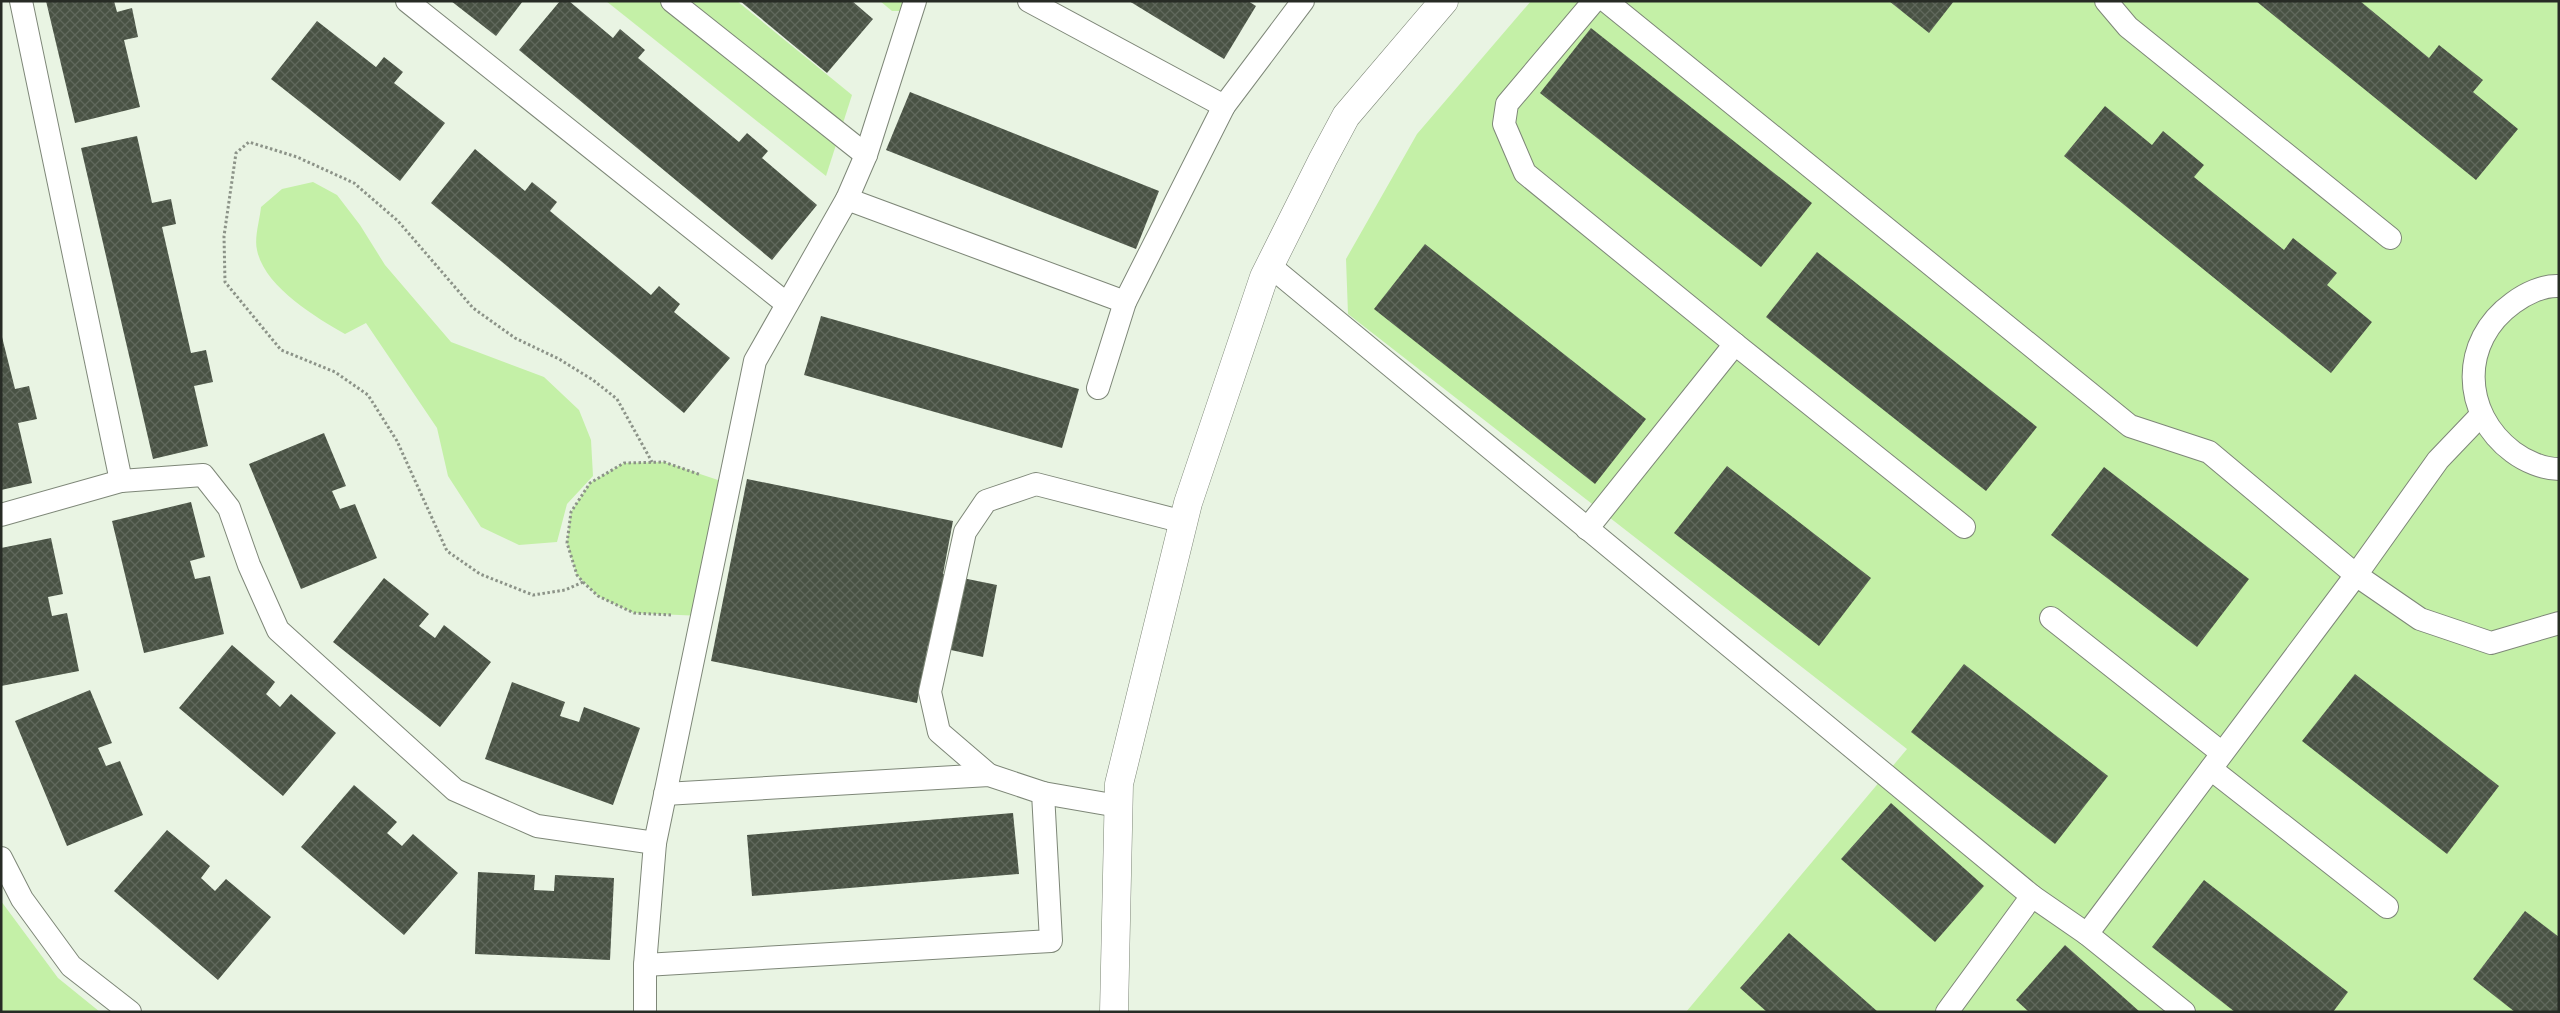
<svg xmlns="http://www.w3.org/2000/svg" width="2560" height="1013" viewBox="0 0 2560 1013" font-family="Overpass,sans-serif">
<style>
.grass{fill:#c4f0a7}
.building{fill:url(#building-cross-hatch)}
.lines{fill:none;stroke-linecap:round;stroke-linejoin:round}
.service-casing{stroke:#7e8778;stroke-width:24}
.minor-casing{stroke:#7e8778;stroke-width:29}
.path{stroke:#8c9388;stroke-width:3;stroke-dasharray:2.5 2.5;stroke-linecap:butt}
.service{stroke:#fff;stroke-width:22}
.minor{stroke:#fff;stroke-width:28}
</style>
<defs>
<pattern id="building-cross-hatch" width="8" height="8" patternUnits="userSpaceOnUse" patternTransform="scale(1.25)"><rect width="8" height="8" fill="#495244"/><path d="M0 0l8 8M0 8l8-8" fill="none" stroke="#60685c"/></pattern>
</defs>
<rect width="100%" height="100%" fill="#e9f4e3"/>
<g class="grass">
<polygon points="606,1 737,1 852,95 826,176"/>
<polygon points="880,1 905,1 901,11 892,11"/>
<polygon points="1531,1 2559,1 2559,1012 1686,1012 1907,749 1348,314 1346,259 1417,134"/>
<path d="M313,182L337,195L360,225L385,265L451,342L544,377L579,410L591,440L593,476L567,504L557,542L519,545L481,527L448,476L437,428L366,323L345,334C315,317 264,286 257,250C254,238 260,219 261,207L282,189Z"/>
<polygon points="664,462 730,484 702,616 634,613 598,596 577,575 567,543 571,512 590,483 624,463"/>
<polygon points="1,901 58,978 100,1012 1,1012"/>
</g>
<g class="building">
<polygon points="46,1 114,1 117,12 132,8 138,37 124,40 140,107 75,123"/>
<polygon points="451,1 523,1 496,36"/>
<polygon points="560,1 569,1 613,38 620,29 645,50 638,58 739,142 747,133 768,151 762,158 817,205 772,260 519,50"/>
<polygon points="740,1 852,1 873,19 827,73"/>
<polygon points="1129,1 1248,1 1256,6 1224,59"/>
<polygon points="1889,1 1954,1 1929,33"/>
<polygon points="2256,1 2360,1 2429,58 2439,45 2483,80 2473,92 2518,129 2476,180"/>
<polygon points="317,21 376,67 384,57 403,72 394,83 445,123 400,181 271,79"/>
<polygon points="1591,28 1812,203 1761,267 1540,93"/>
<polygon points="910,92 1159,191 1136,249 886,150"/>
<polygon points="2105,106 2152,145 2163,131 2204,165 2194,177 2284,250 2293,238 2337,273 2327,285 2372,322 2331,373 2064,156"/>
<polygon points="137,136 152,203 171,199 176,224 162,227 191,353 206,350 213,382 194,386 208,446 153,459 81,148"/>
<polygon points="475,149 525,191 532,182 557,202 550,211 651,295 659,286 680,304 674,312 730,358 684,413 431,203"/>
<polygon points="1425,244 1646,419 1595,484 1374,309"/>
<polygon points="1817,252 2037,427 1986,491 1766,317"/>
<polygon points="821,316 1079,389 1062,448 804,375"/>
<polygon points="1,333 15,389 29,386 37,419 18,423 32,483 1,490"/>
<polygon points="324,433 346,486 332,491 340,509 355,504 377,558 301,589 249,464"/>
<polygon points="1727,466 1871,578 1819,646 1674,533"/>
<polygon points="2104,467 2249,579 2197,647 2051,535"/>
<polygon points="747,479 953,521 943,574 997,585 983,657 928,645 917,703 711,661"/>
<polygon points="191,502 205,557 190,561 195,579 210,576 224,634 144,653 112,521"/>
<polygon points="51,538 63,594 48,597 52,616 67,613 79,671 1,686 1,548"/>
<polygon points="384,578 429,614 419,626 435,638 444,625 491,662 440,727 333,642"/>
<polygon points="232,645 275,682 266,694 280,707 291,694 336,733 283,796 179,708"/>
<polygon points="1964,664 2108,776 2055,844 1911,732"/>
<polygon points="2355,674 2499,786 2447,854 2302,741"/>
<polygon points="512,682 565,702 560,716 579,722 584,707 640,728 613,805 485,759"/>
<polygon points="90,690 112,743 98,748 106,766 120,761 143,815 67,846 15,721"/>
<polygon points="354,785 397,822 387,833 402,846 413,834 458,873 404,935 301,847"/>
<polygon points="1891,803 1984,886 1935,942 1841,859"/>
<polygon points="1013,813 1019,874 752,896 747,835"/>
<polygon points="167,830 210,866 201,878 215,891 226,879 271,917 218,980 114,891"/>
<polygon points="478,872 535,875 534,890 554,891 555,875 614,878 610,960 475,954"/>
<polygon points="2204,880 2348,992 2333,1012 2235,1012 2152,947"/>
<polygon points="2525,911 2559,937 2559,1012 2515,1012 2473,979"/>
<polygon points="1789,933 1878,1012 1767,1012 1740,988"/>
<polygon points="2065,945 2140,1012 2029,1012 2016,1000"/>
</g>
<g class="lines">
<g class="service-casing">
<g id="service">
<polyline points="21,1 121,481"/>
<polyline points="407,1 787,304"/>
<polyline points="672,1 866,155"/>
<polyline points="1029,1 1224,106"/>
<polyline points="1606,1 2130,426 2209,452 2356,575 2438,460 2481,415"/>
<polyline points="2106,1 2128,27 2390,238"/>
<polyline points="847,199 866,155 915,1"/>
<polyline points="1270,266 2032,896"/>
<path d="M2559,286C2543,285 2525,294 2513,303C2460,341 2461,413 2513,452C2525,461 2543,469 2559,469"/>
<polyline points="1735,344 1964,527"/>
<polyline points="1098,388 1125,302 1224,106 1303,1"/>
<polyline points="1,515 121,481 203,475 229,508 249,565 278,630 455,790 537,826 655,843"/>
<polyline points="1587,529 1735,344 1525,173 1504,124 1507,104 1594,1"/>
<polyline points="2051,618 2222,753"/>
<polyline points="2211,769 2387,907"/>
<polyline points="989,775 939,732 930,692 965,532 986,501 1036,484 1184,522"/>
<polyline points="1043,793 1118,806"/>
<polyline points="1,858 22,899 71,966 130,1012"/>
<polyline points="2087,934 2356,575 2420,619 2491,643 2559,623"/>
<polyline points="645,965 1051,941 1043,793 989,775 665,794"/>
<polyline points="645,1012 645,965 655,843 755,361 847,199 1125,302"/>
<polyline points="1947,1012 2032,896 2087,934 2184,1012"/>
</g>
</g>
<g class="minor-casing">
<polyline id="minor" points="1114,1012 1119,784 1188,503 1264,277 1323,159 1346,116 1444,1"/>
</g>
<g class="path">
<polyline points="583,582 565,590 533,595 480,574 447,551 397,441 368,395 335,372 281,350 225,282 224,236 236,153 249,142 297,157 354,183 398,221 473,308 515,338 559,359 593,380 617,399 652,462"/>
<polyline points="671,615 634,613 598,596 583,582 577,575 567,543 571,512 590,483 624,463 664,462 701,475"/>
</g>
<use href="#service" class="service"/>
<use href="#minor" class="minor"/>
</g>
<rect width="2560" height="1013" fill="none" stroke="#272b25" stroke-width="5"/>
</svg>
